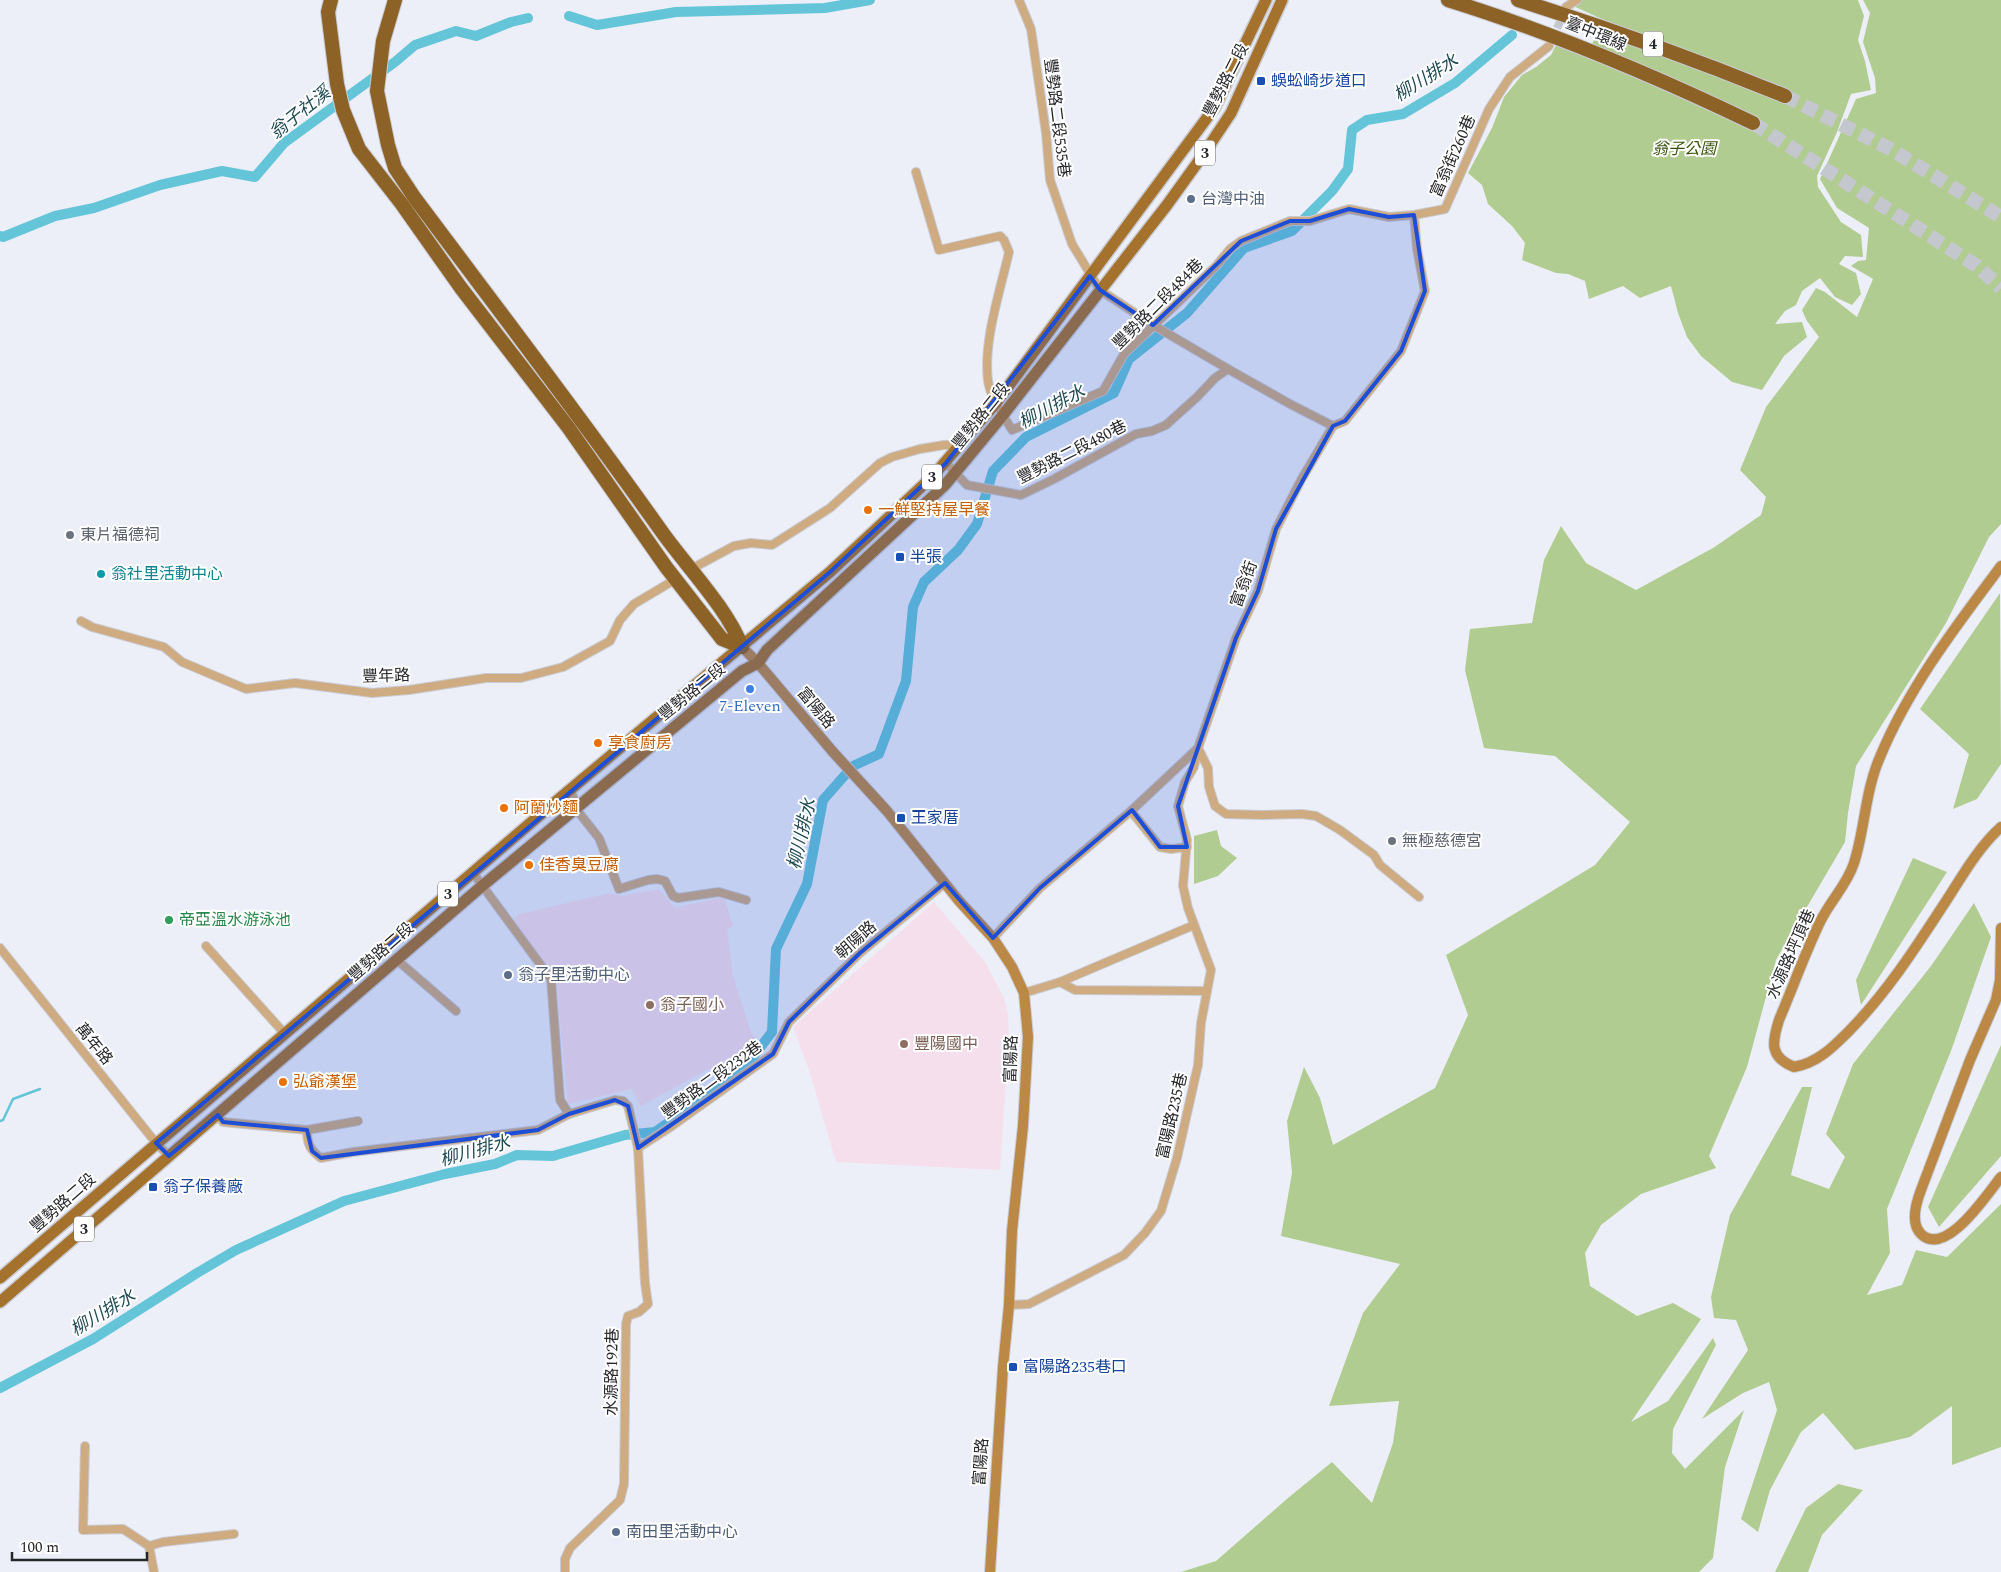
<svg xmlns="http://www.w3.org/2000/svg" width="2001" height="1572" viewBox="0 0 2001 1572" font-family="Spectral,'Noto Sans TC',serif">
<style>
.education{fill:#f5dfec}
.green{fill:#b1cc91}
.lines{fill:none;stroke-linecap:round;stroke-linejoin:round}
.stream{stroke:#65c5d8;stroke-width:2.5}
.canal{stroke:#65c5d8;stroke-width:10}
.street-tunnel{stroke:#c5c7cf;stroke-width:8;stroke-dasharray:8 4;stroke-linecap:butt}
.highway-tunnel{stroke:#c5c7cf;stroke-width:14;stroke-dasharray:14 7;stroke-linecap:butt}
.street-casing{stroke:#c9cbd3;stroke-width:10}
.secondary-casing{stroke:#c9cbd3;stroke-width:12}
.primary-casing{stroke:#c9cbd3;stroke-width:14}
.highway-casing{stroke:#c9cbd3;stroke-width:16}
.street{stroke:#ceab81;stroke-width:8}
.secondary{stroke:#bc8845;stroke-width:10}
.primary{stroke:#a5722d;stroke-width:11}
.highway{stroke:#8d6227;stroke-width:14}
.marked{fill:#1d4ed8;fill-opacity:0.2;stroke:#1d4ed8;stroke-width:4;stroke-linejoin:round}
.transit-dot{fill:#1a4fb4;stroke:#fff;stroke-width:2}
.service-dot{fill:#5c6f8a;stroke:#fff;stroke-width:2}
.food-dot{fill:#e8710a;stroke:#fff;stroke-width:2}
.worship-dot{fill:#6b7280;stroke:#fff;stroke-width:2}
.culture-dot{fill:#0f9aa8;stroke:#fff;stroke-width:2}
.shop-dot{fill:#3f7fe0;stroke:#fff;stroke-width:2}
.leisure-dot{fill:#2e9e5b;stroke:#fff;stroke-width:2}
.education-dot{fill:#8d6e63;stroke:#fff;stroke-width:2}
.labels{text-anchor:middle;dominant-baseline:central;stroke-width:4;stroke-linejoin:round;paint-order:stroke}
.shield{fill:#fff;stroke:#666769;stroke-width:1}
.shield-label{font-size:15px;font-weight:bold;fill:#252629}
.street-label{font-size:16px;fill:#252629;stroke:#fff}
.transit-label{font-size:16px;fill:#164399;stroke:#fff;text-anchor:start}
.park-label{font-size:16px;font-style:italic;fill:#385209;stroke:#fff}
.service-label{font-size:16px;fill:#4e5e75;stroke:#fff;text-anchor:start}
.food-label{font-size:16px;fill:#c56008;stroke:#fff;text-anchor:start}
.worship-label{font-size:16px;fill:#5b616d;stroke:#fff;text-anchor:start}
.culture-label{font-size:16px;fill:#0d838f;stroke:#fff;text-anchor:start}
.shop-label{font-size:16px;fill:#366cbe;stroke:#fff}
.leisure-label{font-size:16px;fill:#27864d;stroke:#fff;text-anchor:start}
.education-label{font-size:16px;fill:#785e54;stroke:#fff;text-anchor:start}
.water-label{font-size:18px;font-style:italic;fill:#1f4a53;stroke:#fff}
</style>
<rect width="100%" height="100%" fill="#edeff8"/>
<g class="education">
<polygon points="659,889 675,908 724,897 733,926 727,929 733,976 750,1030 758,1042 641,1106 632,1089 568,1104 556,980 512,922 520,914 610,893 621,896"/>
<polygon points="934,902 985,962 1004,998 1008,1015 1009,1036 1000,1170 836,1162 809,1070 793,1027"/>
</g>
<g class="green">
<polygon points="1577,0 1858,0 1864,16 1858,40 1865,61 1871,90 1851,94 1837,132 1817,176 1818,187 1841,222 1861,235 1863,257 1845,256 1839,264 1856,273 1861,294 1852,305 1835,297 1820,278 1802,291 1796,305 1785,311 1775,324 1802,322 1807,337 1784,356 1762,390 1732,382 1701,356 1687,337 1678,313 1671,286 1640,298 1623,286 1589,299 1585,281 1568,274 1556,273 1522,260 1525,243 1512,226 1488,204 1482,185 1468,173 1492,128 1504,97 1522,75 1536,67 1551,55 1558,41 1587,54 1604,20 1571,5"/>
<polygon points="1863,0 2001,0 2001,524 1989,537 1946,623 1856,766 1848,813 1845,842 1776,960 1747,1067 1709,1156 1716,1168 1641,1194 1601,1225 1585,1253 1590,1286 1637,1316 1673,1303 1701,1319 1631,1422 1668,1401 1713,1338 1716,1345 1673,1429 1672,1453 1685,1469 1744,1410 1725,1467 1713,1558 1699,1572 1181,1572 1216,1561 1288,1498 1332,1462 1372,1503 1393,1443 1399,1401 1329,1406 1363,1313 1400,1264 1281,1236 1292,1173 1287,1121 1304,1067 1320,1098 1333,1145 1435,1088 1468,1015 1446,955 1595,865 1630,822 1555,756 1484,748 1465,670 1470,629 1532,623 1544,560 1561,526 1586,563 1636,590 1713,548 1761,515 1766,497 1740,470 1766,407 1819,337 1807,321 1802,310 1816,288 1825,292 1857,317 1873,279 1851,266 1858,261 1866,260 1869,228 1837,208 1820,179 1856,99 1876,93 1875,78 1863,42 1870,13"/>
<polygon points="2000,593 2001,764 1977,799 1953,809 1969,754 1920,709"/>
<polygon points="1217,830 1221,846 1237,858 1218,876 1194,884 1194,836"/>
<polygon points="1913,858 1947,872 1861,1005 1856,980"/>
<polygon points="1974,903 1991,937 1951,1051 1887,1209 1890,1253 1867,1295 1902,1285 1916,1250 1947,1257 2001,1204 2001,1447 1952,1465 1952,1406 1910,1437 1855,1450 1823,1413 1801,1432 1770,1490 1758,1532 1741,1519 1777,1410 1769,1382 1743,1393 1702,1419 1748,1350 1736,1320 1714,1318 1711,1297 1730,1215 1802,1087 1812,1087 1791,1175 1829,1189 1845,1157 1826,1134 1853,1064 1931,966"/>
<polygon points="2001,1045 2001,1156 1939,1227 1928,1207"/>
<polygon points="1838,1484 1863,1490 1822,1535 1808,1572 1775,1572 1806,1508"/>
</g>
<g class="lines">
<polyline class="stream" points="0,1121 3,1120 13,1099 40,1089"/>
<g class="canal">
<polyline points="569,16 597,25 676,12 825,8 870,0"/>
<polyline points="0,236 3,237 55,216 94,208 160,185 222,171 255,177 284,143 395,62 415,45 456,31 476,36 511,22 528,18"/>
<polyline points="0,1388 93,1339 197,1273 236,1250 344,1201 445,1174 495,1164 517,1155 553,1156 625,1135 655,1132 743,1070 772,1032 776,949 807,884 823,800 853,766 879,754 906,681 913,607 924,582 958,550 977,524 993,471 1026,437 1114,393 1129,359 1187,313 1244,248 1292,231 1332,191 1348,169 1352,130 1367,120 1403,114 1455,83 1512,35"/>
</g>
<polyline class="street-tunnel" points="1552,39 1564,13"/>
<g class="highway-tunnel">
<polyline points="1785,96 1892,150 2001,217"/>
<polyline points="1753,123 1977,266 2001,288"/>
</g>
<g class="street-casing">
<g id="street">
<polyline points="1019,0 1031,29 1046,133 1050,180 1072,244 1100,290 1153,325 1228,369 1290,404 1333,426"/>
<polyline points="1566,7 1577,0"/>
<path d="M916,172L939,250L1000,236L1004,240L1009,252C1000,292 983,341 988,381C991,399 1003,415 1012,430L1103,391L1124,354L1216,266L1230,249L1241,241L1290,221H1310L1349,209L1389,217L1414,215L1445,209L1489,109L1510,77L1549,46"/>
<polyline points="1333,426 1345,421 1401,351 1425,291 1417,249 1414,215"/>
<polyline points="946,463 967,485 1021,495 1054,479 1136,434 1152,431 1166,425 1197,397 1215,378 1228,369"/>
<polyline points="695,567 734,546 751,543 772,545 830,508 880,463 892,457 920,449 944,445 961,445"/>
<polyline points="81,621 92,627 164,647 182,662 246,689 295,683 372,693 409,690 486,678 521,678 563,667 610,641 620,620 634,604 671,582"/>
<polyline points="1198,748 1208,768 1209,787 1215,806 1226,814 1262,815 1302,814 1316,816 1340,830 1374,855 1380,865 1419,897"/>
<polyline points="571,789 576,809 599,838 619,889 648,880 657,879 665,881 673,896 678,898 719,892 746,900"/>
<polyline points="1131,811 1160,847 1171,849 1187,847"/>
<polyline points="473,873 551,979 560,1100 569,1114"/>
<polyline points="993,938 1040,888 1131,811 1198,748"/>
<polyline points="206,946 285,1034"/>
<polyline points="0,948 156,1143 169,1156"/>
<polyline points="397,960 456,1011"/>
<polyline points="1060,982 1075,990 1207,991"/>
<polyline points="1024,993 1060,982 1194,925"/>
<polyline points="218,1115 223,1122 307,1130 358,1121"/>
<path d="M307,1130C307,1144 310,1150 321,1158L353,1152L538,1130L569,1114L615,1100L623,1101L628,1106L638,1148L645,1283L648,1304L639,1312L628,1316L626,1324L624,1484L620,1500L570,1548L565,1559V1572"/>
<polyline points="638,1148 672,1126 773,1054 789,1022 860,953 945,883"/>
<polyline points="1009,1305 1029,1304 1124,1255 1145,1233 1161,1211 1177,1158 1198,1065 1201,1023 1211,970 1188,908 1183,886 1187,840 1178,806 1185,782 1194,767 1198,748 1236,638 1258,591 1276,529 1301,480 1333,426"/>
<polyline points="85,1446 83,1530 123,1529 149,1546 154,1572"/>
<polyline points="149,1546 163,1542 234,1534"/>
</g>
</g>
<g class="secondary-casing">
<g id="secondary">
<path d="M2001,566C1956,626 1909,687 1880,757C1865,791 1865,829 1854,863C1847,885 1830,901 1820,922C1805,953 1793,987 1779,1020C1772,1042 1769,1057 1794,1067C1818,1063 1834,1046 1850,1030C1889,990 1918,944 1948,898C1964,873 1979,847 2001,827"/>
<polyline points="742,647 758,663 833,752 887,811 959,901 993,938 1012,967 1024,993 1028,1037 1023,1126 1012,1231 1009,1305 1003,1367 990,1572"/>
<path d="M2001,928L2000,980L1996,1000L1970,1060L1921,1190C1916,1203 1910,1223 1921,1234C1946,1258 1987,1194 2001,1177"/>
</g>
</g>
<g class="primary-casing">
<g id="primary">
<polyline points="0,1278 541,814 830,572 933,476 996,403 1215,107 1266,0"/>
<polyline points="0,1302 482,886 742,671 758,663 767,650 945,485 1003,415 1167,205 1203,155 1231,113 1282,0"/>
</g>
</g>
<g class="highway-casing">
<g id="highway">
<polyline points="331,0 328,12 337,84 343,110 359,149 401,203 461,288 568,427 666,567 722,639 742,647"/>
<path d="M395,0L383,41L377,91L388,145L395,168L414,197C497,308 582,419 662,532C687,567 727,608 742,647"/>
<path d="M1448,0C1554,33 1653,75 1753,123"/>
<path d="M1518,0C1608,28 1697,60 1785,96"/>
</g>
</g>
<use href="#street" class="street"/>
<use href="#secondary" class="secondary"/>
<use href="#primary" class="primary"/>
<use href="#highway" class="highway"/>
</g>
<path class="marked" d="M1349,209L1389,217L1414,215L1425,291L1401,351L1345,421L1333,426L1276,529L1258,591L1236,638L1178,806L1187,847H1160L1132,810L1040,888L993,938L945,883L860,953L789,1022L773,1054L638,1148L628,1106L615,1100L569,1114L538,1130L321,1158L312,1151L307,1130L223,1122L218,1115L169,1156L156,1143L830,572L946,463L1090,276L1100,290L1153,325L1241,241L1290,221H1310Z"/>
<g class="transit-dot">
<rect x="1256" y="76" width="10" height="10" rx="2.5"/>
<rect x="895" y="552" width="10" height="10" rx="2.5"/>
<rect x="896" y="813" width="10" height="10" rx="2.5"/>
<rect x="148" y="1182" width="10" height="10" rx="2.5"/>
<rect x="1008" y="1362" width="10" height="10" rx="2.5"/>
</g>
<g class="service-dot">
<circle cx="1191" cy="199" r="5"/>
<circle cx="508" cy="975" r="5"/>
<circle cx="616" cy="1532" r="5"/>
</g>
<g class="food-dot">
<circle cx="868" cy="510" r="5"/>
<circle cx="598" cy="743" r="5"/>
<circle cx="504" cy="808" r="5"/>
<circle cx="529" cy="865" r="5"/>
<circle cx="283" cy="1082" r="5"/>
</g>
<g class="worship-dot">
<circle cx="70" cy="535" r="5"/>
<circle cx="1392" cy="841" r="5"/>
</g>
<circle class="culture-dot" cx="101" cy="574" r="5"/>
<circle class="shop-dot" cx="750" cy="689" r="5"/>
<circle class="leisure-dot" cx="169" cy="920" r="5"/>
<g class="education-dot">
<circle cx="650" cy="1005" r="5"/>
<circle cx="904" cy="1044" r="5"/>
</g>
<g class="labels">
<g class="shield">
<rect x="1643" y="31.5" width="20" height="25" rx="4"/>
<rect x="1195" y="140.5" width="20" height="25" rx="4"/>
<rect x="922" y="464.5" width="20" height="25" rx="4"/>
<rect x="438" y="881.5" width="20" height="25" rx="4"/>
<rect x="74" y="1216.5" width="20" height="25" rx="4"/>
</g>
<g class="shield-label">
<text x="1653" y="44">4</text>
<text x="1205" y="153">3</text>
<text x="932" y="477">3</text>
<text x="448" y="894">3</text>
<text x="84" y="1229">3</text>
</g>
<g class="street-label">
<text transform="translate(1596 34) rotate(22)">臺中環線</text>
<text transform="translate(1226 80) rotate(-63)">豐勢路二段</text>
<text transform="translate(1057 118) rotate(83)">豐勢路二段535巷</text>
<text transform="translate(1453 156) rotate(-66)">富翁街260巷</text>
<text transform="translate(1158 304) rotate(-45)">豐勢路二段484巷</text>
<text transform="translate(981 416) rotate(-51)">豐勢路二段</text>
<text transform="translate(1072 452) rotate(-27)">豐勢路二段480巷</text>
<text transform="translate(1244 584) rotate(-70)">富翁街</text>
<text transform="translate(386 676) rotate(-2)">豐年路</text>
<text transform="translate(692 692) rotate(-39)">豐勢路二段</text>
<text transform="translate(816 708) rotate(50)">富陽路</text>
<text transform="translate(856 940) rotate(-41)">朝陽路</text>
<text transform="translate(381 952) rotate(-41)">豐勢路二段</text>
<text transform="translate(1791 954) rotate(-66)">水源路坪頂巷</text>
<text transform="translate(94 1044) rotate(51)">萬年路</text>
<text transform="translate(1011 1059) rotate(-88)">富陽路</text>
<text transform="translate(712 1080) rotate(-36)">豐勢路二段232巷</text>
<text transform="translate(1172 1116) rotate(-77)">富陽路235巷</text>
<text transform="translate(63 1203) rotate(-41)">豐勢路二段</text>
<text transform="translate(612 1372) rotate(-89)">水源路192巷</text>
<text transform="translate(981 1462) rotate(-86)">富陽路</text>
</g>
<g class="transit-label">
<text x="1271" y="81">蜈蚣崎步道口</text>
<text x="910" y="557">半張</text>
<text x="911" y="818">王家厝</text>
<text x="163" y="1187">翁子保養廠</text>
<text x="1023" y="1367">富陽路235巷口</text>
</g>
<g class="park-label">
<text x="1684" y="149">翁子公園</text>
</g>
<g class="service-label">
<text x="1201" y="199">台灣中油</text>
<text x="518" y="975">翁子里活動中心</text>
<text x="626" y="1532">南田里活動中心</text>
</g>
<g class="food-label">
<text x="878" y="510">一鮮堅持屋早餐</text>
<text x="608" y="743">享食廚房</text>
<text x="514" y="808">阿蘭炒麵</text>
<text x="539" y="865">佳香臭豆腐</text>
<text x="293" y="1082">弘爺漢堡</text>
</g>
<g class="worship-label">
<text x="80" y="535">東片福德祠</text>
<text x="1402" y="841">無極慈德宮</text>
</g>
<g class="culture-label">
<text x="111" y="574">翁社里活動中心</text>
</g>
<g class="shop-label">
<text x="750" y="706">7-Eleven</text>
</g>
<g class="leisure-label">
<text x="179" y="920">帝亞溫水游泳池</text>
</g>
<g class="education-label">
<text x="660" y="1005">翁子國小</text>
<text x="914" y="1044">豐陽國中</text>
</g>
<g class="water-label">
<text transform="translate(1426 78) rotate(-32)">柳川排水</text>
<text transform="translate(300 113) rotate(-39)">翁子社溪</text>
<text transform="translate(1052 407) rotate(-28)">柳川排水</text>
<text transform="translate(802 834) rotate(-77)">柳川排水</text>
<text transform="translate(475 1151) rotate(-15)">柳川排水</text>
<text transform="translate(103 1313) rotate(-31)">柳川排水</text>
</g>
</g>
<path d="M12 1552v8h135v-8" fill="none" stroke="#252629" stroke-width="2.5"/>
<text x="20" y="1552" font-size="15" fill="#252629" stroke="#ffffff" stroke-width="4" paint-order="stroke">100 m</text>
</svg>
